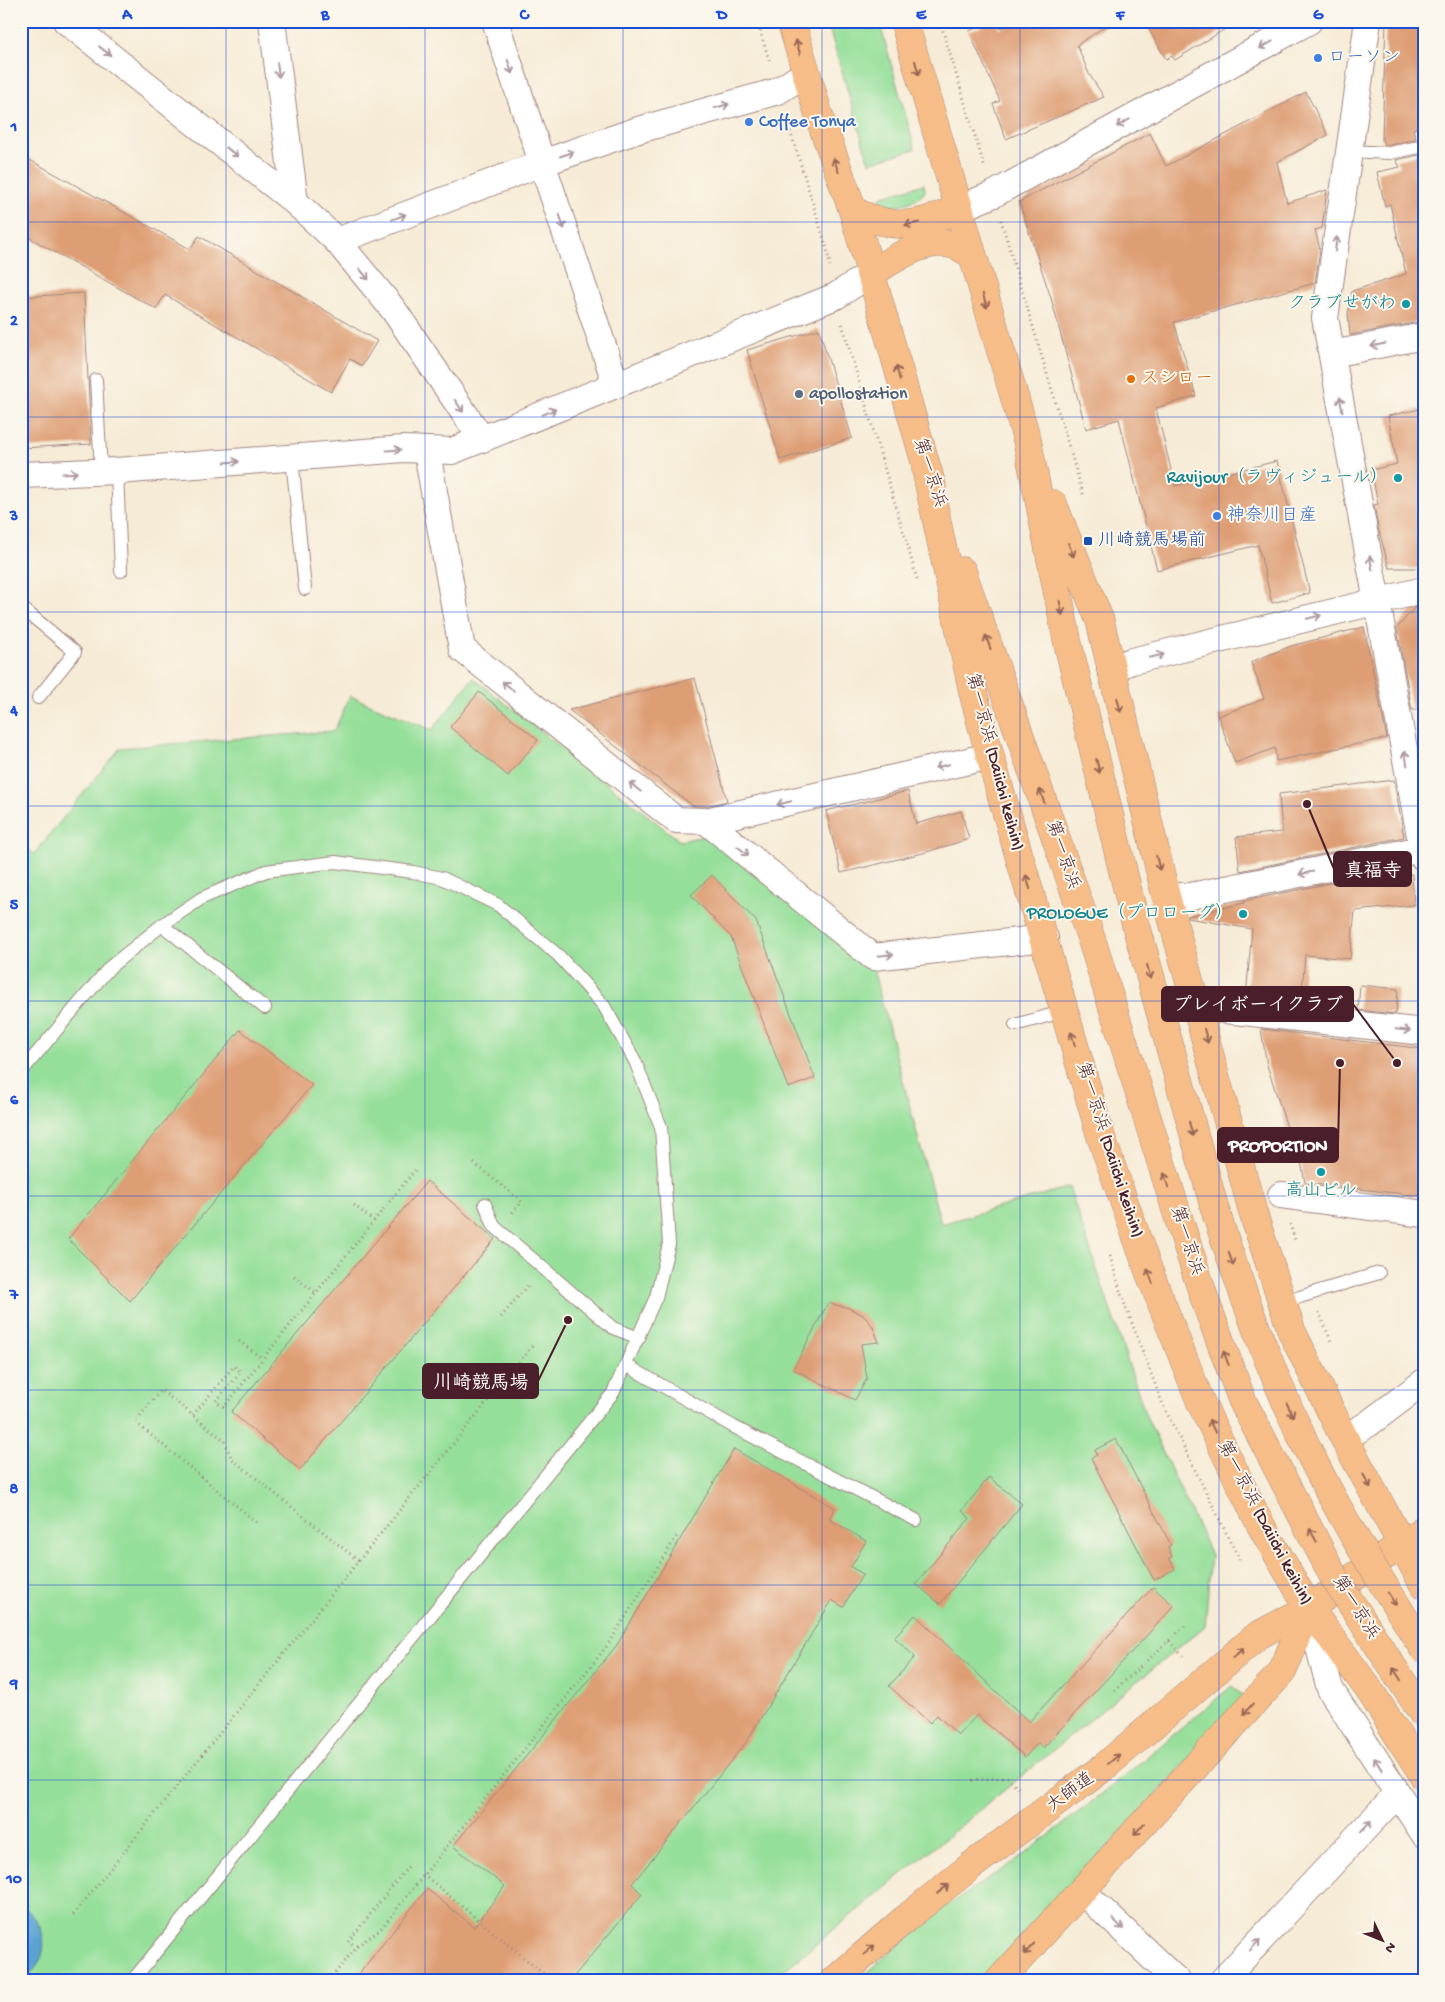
<svg xmlns="http://www.w3.org/2000/svg" width="1445" height="2002" viewBox="0 0 1445 2002" font-family="'Gochi Hand','Klee One',sans-serif">
<style>
.green{fill:#95df9a;stroke:#707f62}
.water{fill:#5aa2d1;stroke:#52607e}
.building{fill:#de9e74}
.lines{fill:none;stroke-linecap:round;stroke-linejoin:round}
.lane-casing{stroke:#a08580;stroke-width:14}
.street-casing{stroke:#a08580;stroke-width:28}
.highway-casing{stroke:#a08580;stroke-width:29}
.path{stroke:#a08580;stroke-width:3;stroke-dasharray:1 4;stroke-linecap:butt}
.lane{stroke:#fff;stroke-width:12}
.street{stroke:#fff;stroke-width:26}
.highway{stroke:#f7bd88;stroke-width:28}
.highway-bridge-casing{stroke:#a08580;stroke-width:29;stroke-linecap:butt}
.highway-bridge{stroke:#f7bd88;stroke-width:28}
.oneway{stroke:#ae9aa0}
.oneway2{stroke:#986655}
.grid{fill:none;stroke:#1d4ed8;stroke-width:1;stroke-opacity:0.55}
.shop-dot{fill:#3f7fe0;stroke:#fbf7ec;stroke-width:2}
.culture-dot{fill:#0f9aa8;stroke:#fbf7ec;stroke-width:2}
.food-dot{fill:#e8710a;stroke:#fbf7ec;stroke-width:2}
.service-dot{fill:#5c6f8a;stroke:#fbf7ec;stroke-width:2}
.transit-dot{fill:#1a4fb4;stroke:#fbf7ec;stroke-width:2}
.labels{text-anchor:middle;dominant-baseline:central;stroke-width:4;stroke-linejoin:round;paint-order:stroke}
.shop-label{font-size:18px;fill:#366cbe;stroke:#fbf7ec;text-anchor:start}
.culture-label{font-size:18px;fill:#0d838f;stroke:#fbf7ec;text-anchor:end}
.food-label{font-size:18px;fill:#c56008;stroke:#fbf7ec;text-anchor:start}
.service-label{font-size:18px;fill:#4e5e75;stroke:#fbf7ec;text-anchor:start}
.street-label{font-size:18px;fill:#4a1f2b;stroke:#fbf7ec}
.transit-label{font-size:18px;fill:#164399;stroke:#fbf7ec;text-anchor:start}
.leader{fill:none;stroke:#4a1f2b;stroke-width:2}
.callout-dot{fill:#4a1f2b;stroke:#fbf7ec;stroke-width:2}
.callout{fill:#4a1f2b;stroke:#4a1f2b;stroke-width:2}
.callout-label{font-size:19px;text-anchor:middle;font-weight:bold;fill:#fff}
.neatline{fill:none;stroke:#1d4ed8;stroke-width:2}
.grid-label{font-size:16px;text-anchor:middle;font-weight:bold;fill:#1d4ed8}
</style>
<rect width="100%" height="100%" fill="#fbf7ec"/>
<filter id="ink" filterUnits="userSpaceOnUse"><feTurbulence type="fractalNoise" baseFrequency=".02" numOctaves="2"/><feDisplacementMap in="SourceGraphic" scale="10" xChannelSelector="R" yChannelSelector="G"/><feConvolveMatrix kernelMatrix="1 2 1 2 8 2 1 2 1" color-interpolation-filters="sRGB"/></filter>
<filter id="wash" filterUnits="userSpaceOnUse"><feTurbulence type="fractalNoise" baseFrequency=".0096" numOctaves="4" result="noise"/><feDisplacementMap in="SourceGraphic" scale="20" xChannelSelector="R" yChannelSelector="G"/><feGaussianBlur stdDeviation="1.12" result="paint"/><feColorMatrix in="noise" values="0 0 0 0 0 0 0 0 0 0 0 0 0 0 0 0 0 1.4 0 .05"/><feComposite in="paint" operator="in"/></filter>
<g filter="url(#wash)">
<rect width="100%" height="100%" fill="#f6ebd6"/>
<g class="green">
<polygon points="827,21 879,21 915,149 869,163"/>
<path d="M924,184L925,191C921,201 892,209 882,206L880,197Z"/>
<polygon points="473,678 680,841 710,835 873,969 941,1224 1069,1187 1146,1416 1211,1555 1205,1626 771,1981 21,1981 21,843 34,854 120,748 334,731 350,696 432,730"/>
<polygon points="1232,1686 1245,1698 984,1981 858,1981 926,1920 1020,1858 1122,1778"/>
</g>
<path class="water" d="M21,1904C49,1926 53,1959 22,1981Z"/>
<g id="blocks">
<g class="building">
<polygon points="994,21 996,21 1000,29 1019,21 1113,21 1077,45 1089,74 1104,97 1006,139 993,104 1000,101 969,31"/>
<polygon points="1144,21 1238,21 1175,60 1172,56 1166,59"/>
<polygon points="1386,21 1424,21 1424,126 1413,129 1416,139 1389,145 1385,145 1382,140"/>
<polygon points="1306,92 1328,135 1277,162 1287,203 1327,190 1322,228 1315,230 1320,249 1315,283 1174,322 1196,396 1156,408 1175,486 1277,461 1310,593 1272,603 1258,545 1157,570 1119,419 1086,429 1051,298 1019,202 1150,133 1166,166"/>
<polygon points="21,155 190,249 199,236 377,341 362,366 350,359 331,392 165,295 156,309 21,233"/>
<polygon points="1419,155 1424,175 1424,321 1350,335 1348,314 1352,291 1406,274 1390,204 1385,206 1377,172 1400,167 1396,160"/>
<polygon points="84,293 91,444 21,448 21,297"/>
<polygon points="819,329 852,438 780,460 747,350"/>
<polygon points="1424,408 1424,568 1389,568 1378,527 1374,505 1378,504 1371,470 1397,464 1388,416"/>
<polygon points="1424,606 1424,710 1412,710 1397,628 1414,608"/>
<polygon points="1364,627 1387,738 1276,761 1275,748 1235,763 1218,716 1264,699 1251,662 1291,646"/>
<polygon points="695,678 727,801 705,806 693,806 569,710"/>
<polygon points="479,692 538,740 508,776 450,727"/>
<polygon points="1394,780 1404,837 1240,871 1236,837 1282,832 1279,794"/>
<polygon points="908,791 916,824 961,811 969,839 923,853 841,873 826,811"/>
<polygon points="1408,867 1409,874 1412,874 1414,905 1355,911 1350,959 1305,955 1301,1003 1246,997 1252,929 1188,918 1188,916 1244,903 1244,901"/>
<polygon points="712,875 756,921 815,1078 788,1088 731,937 691,895"/>
<polygon points="1360,985 1398,989 1396,1014 1358,1010"/>
<polygon points="1261,1029 1424,1049 1422,1196 1305,1183 1299,1150 1294,1149 1267,1065"/>
<polygon points="240,1030 312,1085 130,1301 68,1239"/>
<polygon points="427,1181 495,1239 300,1470 231,1412"/>
<polygon points="828,1303 849,1308 863,1315 872,1325 879,1342 861,1344 867,1378 855,1400 793,1369"/>
<polygon points="1116,1439 1171,1545 1168,1547 1172,1557 1169,1558 1175,1569 1154,1580 1091,1458 1097,1455 1095,1450"/>
<polygon points="734,1449 835,1508 829,1519 866,1541 851,1567 863,1574 843,1607 832,1600 747,1741 632,1884 642,1894 570,1981 353,1981 427,1889 474,1927 505,1886 453,1846 617,1645"/>
<polygon points="989,1477 1022,1504 940,1604 916,1584 970,1518 962,1511"/>
<polygon points="1153,1587 1174,1606 1043,1748 1038,1743 1025,1757 977,1715 958,1735 937,1715 930,1723 889,1686 915,1657 894,1637 915,1615 1029,1722"/>
</g>
</g>
</g>
<g filter="url(#ink)">
<use href="#blocks" fill-opacity="0" stroke="#a08580" stroke-width="1"/>
<g class="lines">
<g class="lane-casing">
<g id="lane">
<polyline points="1349,151 1390,153 1424,146"/>
<polyline points="96,380 101,471"/>
<polyline points="292,458 305,589"/>
<polyline points="117,471 121,571"/>
<polyline points="21,607 75,652 38,698"/>
<polyline points="162,925 265,1008"/>
<polyline points="1015,1025 1065,1011"/>
<polyline points="21,1072 110,967 162,925 202,898 266,871 335,862 413,872 442,878 498,905 559,956 604,1006 635,1061 661,1127 669,1244 656,1297 613,1393 132,1981"/>
<polyline points="485,1204 494,1226 613,1328 639,1338"/>
<polyline points="1283,1302 1379,1273"/>
<polyline points="626,1365 734,1427 916,1520"/>
</g>
</g>
<g class="street-casing">
<g id="street">
<polyline points="66,21 295,202 337,241 393,309 482,439"/>
<polyline points="272,21 295,202"/>
<polyline points="495,21 616,385"/>
<polyline points="1368,21 1325,318 1424,858"/>
<polyline points="958,209 994,194 1309,21"/>
<polyline points="337,241 542,163 635,131 778,91 806,73"/>
<polyline points="1332,354 1424,336"/>
<polyline points="427,452 462,649 676,820 706,821 990,756"/>
<polyline points="21,475 117,471 404,449 452,451 836,296 870,274"/>
<polyline points="1110,669 1132,661 1424,590"/>
<polyline points="706,821 873,957 1045,938"/>
<polyline points="1166,896 1191,896 1422,849"/>
<polyline points="1198,1007 1424,1032"/>
<polyline points="1281,1195 1424,1214"/>
<polyline points="1344,1438 1368,1424 1424,1382"/>
<polyline points="1309,1610 1330,1689 1424,1834"/>
<polyline points="1082,1891 1177,1981"/>
<polyline points="1222,1981 1397,1794"/>
</g>
</g>
<g class="highway-casing">
<g id="highway">
<polyline points="791,21 820,119 853,211 932,486"/>
<polyline points="904,21 1027,440 1068,644 1136,925 1216,1213"/>
<path d="M853,211C898,231 914,227 958,209"/>
<path d="M870,274C893,260 925,236 954,245C960,247 966,251 971,254"/>
<polyline points="926,470 973,692 990,756 1101,1137 1148,1269 1201,1403 1260,1524 1309,1608 1370,1691 1424,1776"/>
<polyline points="1053,504 1100,621 1166,896 1254,1216 1292,1332 1344,1438 1424,1585"/>
<polyline points="962,571 1092,941 1181,1226"/>
<polyline points="834,1981 905,1919 971,1866 1104,1767 1257,1636 1309,1608 1424,1529"/>
<polyline points="999,1981 1282,1672 1309,1608"/>
</g>
</g>
<g class="path">
<polyline points="757,21 770,63"/>
<polyline points="940,21 985,169"/>
<polyline points="786,117 827,249 830,266"/>
<polyline points="1001,220 1084,497"/>
<polyline points="842,324 918,582"/>
<polyline points="474,1163 522,1202 512,1213"/>
<polyline points="354,1205 374,1221"/>
<polyline points="1290,1224 1295,1240"/>
<polyline points="1110,1256 1122,1297 1163,1405 1241,1563"/>
<polyline points="294,1276 316,1293"/>
<polyline points="1319,1312 1331,1341"/>
<polyline points="501,1317 529,1284"/>
<polyline points="239,1341 263,1359"/>
<polyline points="193,1415 234,1366 241,1372 216,1401 224,1407 415,1170"/>
<polyline points="256,1522 135,1422 161,1390 224,1440 232,1459 359,1561"/>
<polyline points="1169,1641 1183,1656"/>
<polyline points="1114,1691 1186,1625"/>
<polyline points="972,1780 1008,1777 1018,1788"/>
<polyline points="423,1874 552,1981"/>
<polyline points="73,1915 533,1345"/>
<polyline points="357,1946 348,1942 408,1867"/>
<polyline points="329,1981 357,1946 380,1930 607,1646 677,1536"/>
</g>
<use href="#lane" class="lane"/>
<use href="#street" class="street"/>
<use href="#highway" class="highway"/>
<g class="highway-bridge-casing">
<g id="highway-bridge">
<path d="M1216,1213C1244,1299 1275,1385 1316,1466C1348,1530 1386,1589 1424,1649"/>
<polyline points="1181,1226 1205,1300 1242,1400 1335,1579 1424,1715"/>
</g>
</g>
<use href="#highway-bridge" class="highway-bridge"/>
</g>
<defs><path id="oneway-shaft" d="M-6 0H5M1.5-3L5.5 0L1.5 3" fill="none" stroke-width="1.6" stroke-linecap="round" stroke-linejoin="round" transform="scale(1.25)"/></defs>
<g class="oneway">
<use href="#oneway-shaft" transform="translate(1266 45) rotate(151)"/>
<use href="#oneway-shaft" transform="translate(105 51) rotate(38)"/>
<use href="#oneway-shaft" transform="translate(510 67) rotate(72)"/>
<use href="#oneway-shaft" transform="translate(278 70) rotate(83)"/>
<use href="#oneway-shaft" transform="translate(722 106) rotate(-16)"/>
<use href="#oneway-shaft" transform="translate(1123 123) rotate(151)"/>
<use href="#oneway-shaft" transform="translate(232 152) rotate(38)"/>
<use href="#oneway-shaft" transform="translate(567 154) rotate(-19)"/>
<use href="#oneway-shaft" transform="translate(399 217) rotate(-21)"/>
<use href="#oneway-shaft" transform="translate(562 222) rotate(72)"/>
<use href="#oneway-shaft" transform="translate(1336 244) rotate(-82)"/>
<use href="#oneway-shaft" transform="translate(364 274) rotate(50)"/>
<use href="#oneway-shaft" transform="translate(1378 345) rotate(169)"/>
<use href="#oneway-shaft" transform="translate(1341 404) rotate(-101)"/>
<use href="#oneway-shaft" transform="translate(459 406) rotate(56)"/>
<use href="#oneway-shaft" transform="translate(549 412) rotate(-22)"/>
<use href="#oneway-shaft" transform="translate(394 450) rotate(-4)"/>
<use href="#oneway-shaft" transform="translate(232 462) rotate(-4)"/>
<use href="#oneway-shaft" transform="translate(70 473) rotate(-3)"/>
<use href="#oneway-shaft" transform="translate(1371 563) rotate(-101)"/>
<use href="#oneway-shaft" transform="translate(1314 617) rotate(-14)"/>
<use href="#oneway-shaft" transform="translate(1157 656) rotate(-14)"/>
<use href="#oneway-shaft" transform="translate(508 686) rotate(-141)"/>
<use href="#oneway-shaft" transform="translate(1406 758) rotate(-100)"/>
<use href="#oneway-shaft" transform="translate(942 766) rotate(167)"/>
<use href="#oneway-shaft" transform="translate(635 787) rotate(-141)"/>
<use href="#oneway-shaft" transform="translate(784 803) rotate(167)"/>
<use href="#oneway-shaft" transform="translate(743 851) rotate(39)"/>
<use href="#oneway-shaft" transform="translate(1306 873) rotate(169)"/>
<use href="#oneway-shaft" transform="translate(886 955) rotate(-6)"/>
<use href="#oneway-shaft" transform="translate(1403 1030) rotate(6)"/>
<use href="#oneway-shaft" transform="translate(1378 1764) rotate(-122)"/>
<use href="#oneway-shaft" transform="translate(1366 1826) rotate(-47)"/>
<use href="#oneway-shaft" transform="translate(1118 1924) rotate(43)"/>
<use href="#oneway-shaft" transform="translate(1255 1945) rotate(-47)"/>
</g>
<g class="oneway2">
<use href="#oneway-shaft" transform="translate(798 47) rotate(-106)"/>
<use href="#oneway-shaft" transform="translate(917 68) rotate(74)"/>
<use href="#oneway-shaft" transform="translate(836 165) rotate(-110)"/>
<use href="#oneway-shaft" transform="translate(912 224) rotate(168)"/>
<use href="#oneway-shaft" transform="translate(985 301) rotate(73)"/>
<use href="#oneway-shaft" transform="translate(898 373) rotate(-106)"/>
<use href="#oneway-shaft" transform="translate(1071 550) rotate(68)"/>
<use href="#oneway-shaft" transform="translate(1061 608) rotate(79)"/>
<use href="#oneway-shaft" transform="translate(988 642) rotate(-110)"/>
<use href="#oneway-shaft" transform="translate(1119 705) rotate(76)"/>
<use href="#oneway-shaft" transform="translate(1098 766) rotate(76)"/>
<use href="#oneway-shaft" transform="translate(1042 796) rotate(-109)"/>
<use href="#oneway-shaft" transform="translate(1158 863) rotate(76)"/>
<use href="#oneway-shaft" transform="translate(1028 882) rotate(-107)"/>
<use href="#oneway-shaft" transform="translate(1149 972) rotate(75)"/>
<use href="#oneway-shaft" transform="translate(1206 1036) rotate(75)"/>
<use href="#oneway-shaft" transform="translate(1073 1039) rotate(-106)"/>
<use href="#oneway-shaft" transform="translate(1191 1129) rotate(75)"/>
<use href="#oneway-shaft" transform="translate(1166 1180) rotate(-107)"/>
<use href="#oneway-shaft" transform="translate(1231 1259) rotate(72)"/>
<use href="#oneway-shaft" transform="translate(1150 1276) rotate(-111)"/>
<use href="#oneway-shaft" transform="translate(1226 1358) rotate(-111)"/>
<use href="#oneway-shaft" transform="translate(1290 1410) rotate(65)"/>
<use href="#oneway-shaft" transform="translate(1212 1426) rotate(-116)"/>
<use href="#oneway-shaft" transform="translate(1367 1481) rotate(61)"/>
<use href="#oneway-shaft" transform="translate(1313 1535) rotate(-118)"/>
<use href="#oneway-shaft" transform="translate(1392 1599) rotate(57)"/>
<use href="#oneway-shaft" transform="translate(1238 1653) rotate(-42)"/>
<use href="#oneway-shaft" transform="translate(1397 1674) rotate(-123)"/>
<use href="#oneway-shaft" transform="translate(1248 1709) rotate(132)"/>
<use href="#oneway-shaft" transform="translate(1114 1759) rotate(-40)"/>
<use href="#oneway-shaft" transform="translate(1139 1829) rotate(132)"/>
<use href="#oneway-shaft" transform="translate(943 1889) rotate(-38)"/>
<use href="#oneway-shaft" transform="translate(1029 1949) rotate(133)"/>
<use href="#oneway-shaft" transform="translate(869 1950) rotate(-41)"/>
</g>
</g>
<path class="grid" d="M226,21V1981M425,21V1981M623,21V1981M822,21V1981M1020,21V1981M1219,21V1981M21,222H1424M21,417H1424M21,612H1424M21,806H1424M21,1001H1424M21,1196H1424M21,1390H1424M21,1585H1424M21,1780H1424"/>
<g class="shop-dot">
<circle cx="1318" cy="58" r="5"/>
<circle cx="749" cy="122" r="5"/>
<circle cx="1217" cy="516" r="5"/>
</g>
<g class="culture-dot">
<circle cx="1406" cy="304" r="5"/>
<circle cx="1398" cy="478" r="5"/>
<circle cx="1243" cy="914" r="5"/>
<circle cx="1321" cy="1172" r="5"/>
</g>
<circle class="food-dot" cx="1131" cy="379" r="5"/>
<circle class="service-dot" cx="799" cy="394" r="5"/>
<rect class="transit-dot" x="1083" y="536" width="10" height="10" rx="2.5"/>
<g class="labels">
<g class="shop-label">
<text x="1328" y="58">ローソン</text>
<text x="759" y="122">Coffee Tonya</text>
<text x="1227" y="516">神奈川日産</text>
</g>
<g class="culture-label">
<text x="1396" y="304">クラブせがわ</text>
<text x="1388" y="478">Ravijour（ラヴィジュール）</text>
<text x="1233" y="914">PROLOGUE（プロローグ）</text>
<text x="1321" y="1191" text-anchor="middle">高山ビル</text>
</g>
<g class="food-label">
<text x="1141" y="379">スシロー</text>
</g>
<g class="service-label">
<text x="809" y="394">apollostation</text>
</g>
<g class="street-label">
<text transform="translate(929 473) rotate(72)">第一京浜</text>
<text transform="translate(994 762) rotate(75)">第一京浜 (Daiichi keihin)</text>
<text transform="translate(1062 855) rotate(71)">第一京浜</text>
<text transform="translate(1109 1150) rotate(72)">第一京浜 (Daiichi keihin)</text>
<text transform="translate(1186 1241) rotate(72)">第一京浜</text>
<text transform="translate(1264 1523) rotate(62)">第一京浜 (Daiichi keihin)</text>
<text transform="translate(1355 1608) rotate(58)">第一京浜</text>
<text transform="translate(1071 1793) rotate(-37)">大師道</text>
</g>
<g class="transit-label">
<text x="1098" y="541">川崎競馬場前</text>
</g>
</g>
<path class="leader" d="M1307 804L1334 869M1397 1063L1353 1004M1340 1063L1338 1145M568 1320L538 1381"/>
<g class="callout-dot">
<circle cx="1307" cy="804" r="5"/>
<circle cx="1397" cy="1063" r="5"/>
<circle cx="1340" cy="1063" r="5"/>
<circle cx="568" cy="1320" r="5"/>
</g>
<g class="callout">
<rect x="1334" y="852" width="77" height="34" rx="5"/>
<rect x="1162" y="987" width="191" height="34" rx="5"/>
<rect x="1218" y="1128" width="120" height="34" rx="5"/>
<rect x="423" y="1364" width="115" height="34" rx="5"/>
</g>
<g class="callout-label">
<text x="1373" y="876">真福寺</text>
<text x="1258" y="1010">プレイボーイクラブ</text>
<text x="1278" y="1151">PROPORTION</text>
<text x="481" y="1388">川崎競馬場</text>
</g>
<rect width="1445" height="2002" fill="none" stroke="#fbf7ec" stroke-width="55"/>
<g transform="translate(1382 1940) rotate(133)" stroke="#fbf7ec" stroke-width="4" paint-order="stroke">
<path d="M0-4L9 19L0 12L-9 19Z" fill="#4a1f2b"/>
<text y="-8" font-size="14" font-weight="bold" text-anchor="middle" fill="#4a1f2b">N</text>
</g>
<rect x="28" y="28" width="1390" height="1946" class="neatline"/>
<g class="grid-label">
<text x="127" y="19">A</text>
<text x="325" y="19">B</text>
<text x="524" y="19">C</text>
<text x="722" y="19">D</text>
<text x="921" y="19">E</text>
<text x="1120" y="19">F</text>
<text x="1318" y="19">G</text>
<text x="14" y="131">1</text>
<text x="14" y="325">2</text>
<text x="14" y="520">3</text>
<text x="14" y="715">4</text>
<text x="14" y="909">5</text>
<text x="14" y="1104">6</text>
<text x="14" y="1299">7</text>
<text x="14" y="1493">8</text>
<text x="14" y="1688">9</text>
<text x="14" y="1883">10</text>
</g>
</svg>
